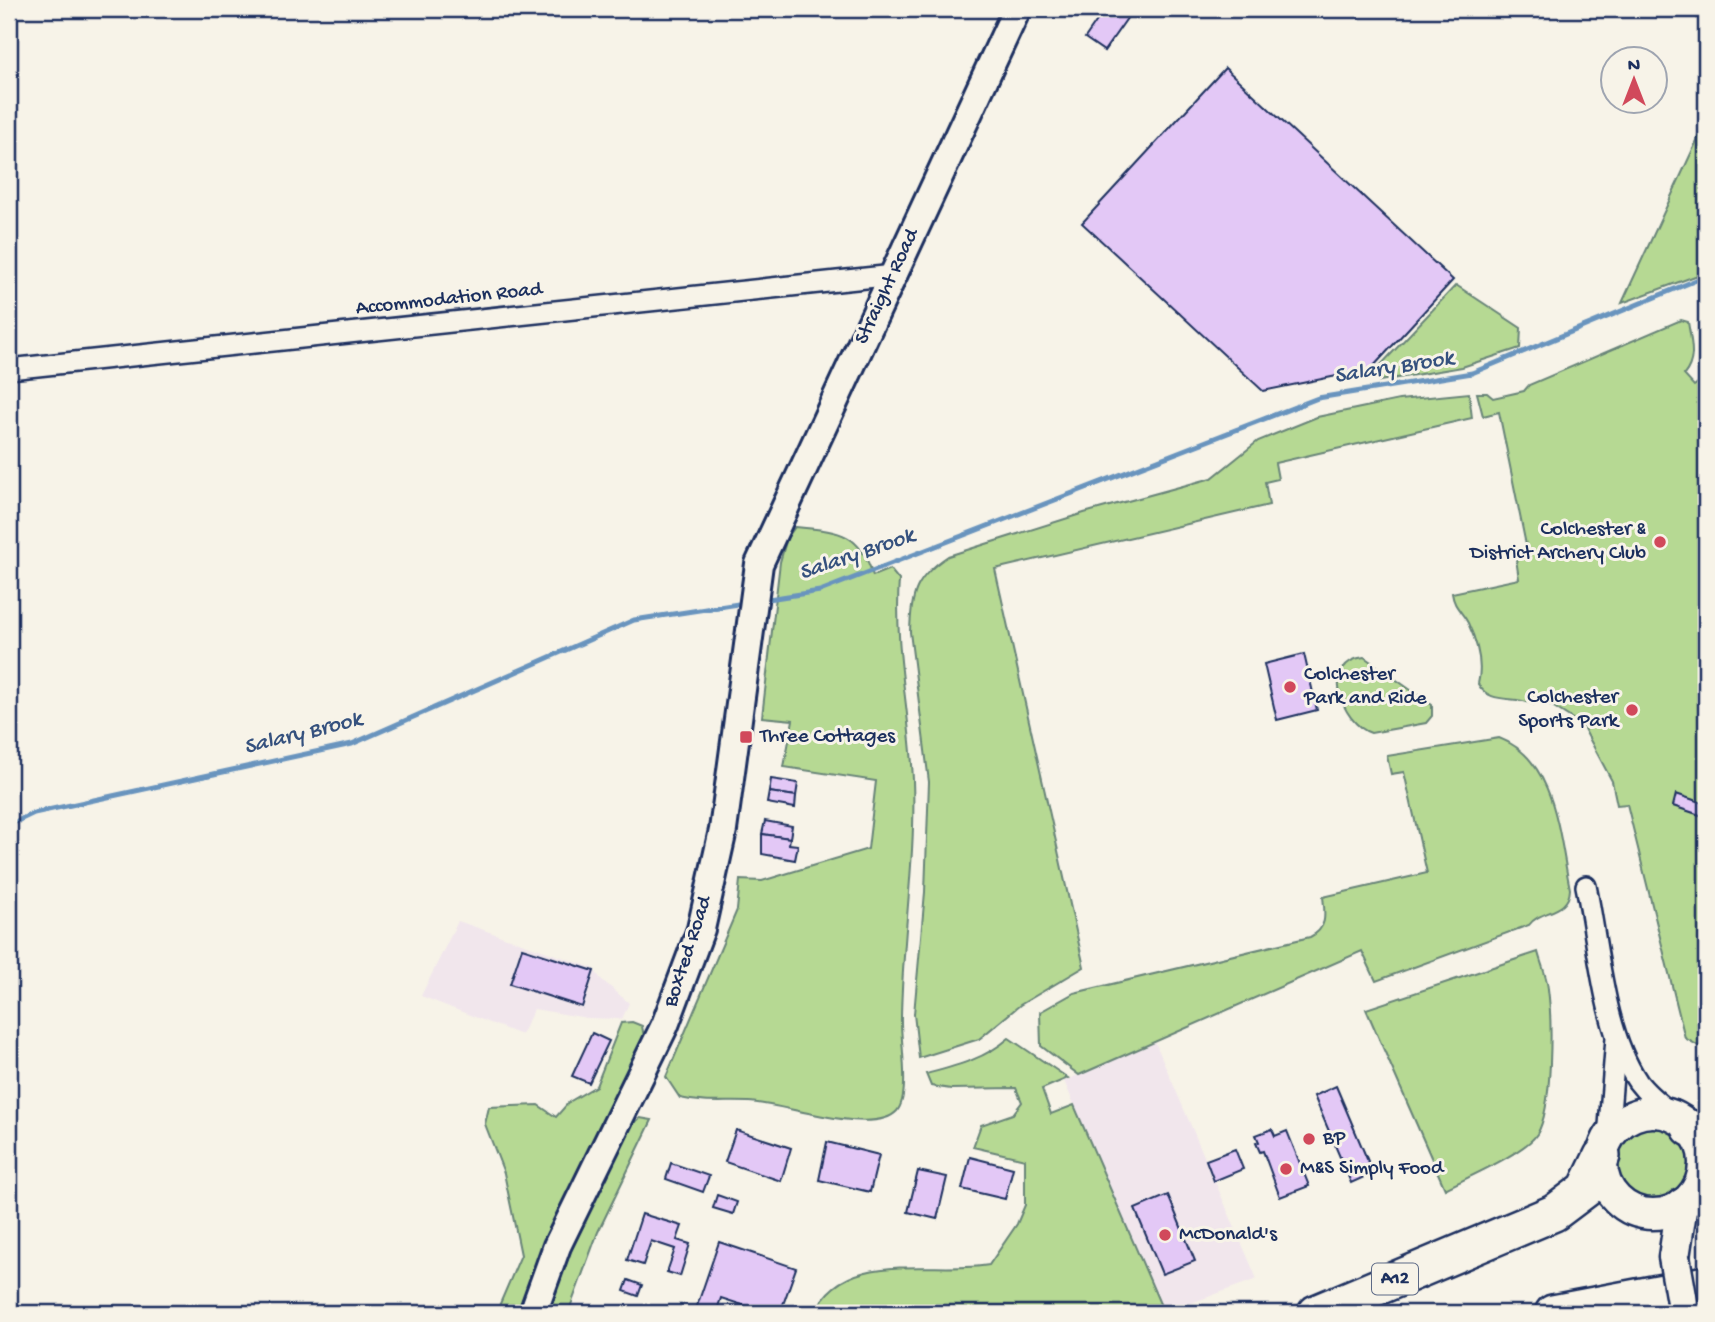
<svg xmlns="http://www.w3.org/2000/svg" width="1715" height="1322" viewBox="0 0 1715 1322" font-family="'Gochi Hand',sans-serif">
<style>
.built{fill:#f1e6ec}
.green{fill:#b6d993;stroke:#688478;stroke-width:2}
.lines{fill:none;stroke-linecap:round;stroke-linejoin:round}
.stream{stroke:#6994be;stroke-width:5}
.building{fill:#e3c8f6;stroke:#1b2f5e;stroke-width:2}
.street-casing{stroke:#1b2f5e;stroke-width:24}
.secondary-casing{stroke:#1b2f5e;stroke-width:32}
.primary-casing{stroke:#1b2f5e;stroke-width:35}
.highway-casing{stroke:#1b2f5e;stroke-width:40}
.street{stroke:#f7f3e8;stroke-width:19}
.secondary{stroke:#f7f3e8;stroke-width:26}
.primary{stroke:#f7f3e8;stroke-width:30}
.highway{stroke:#f7f3e8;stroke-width:35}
.primary-bridge-casing{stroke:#1b2f5e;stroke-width:35;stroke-linecap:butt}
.primary-bridge{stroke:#f7f3e8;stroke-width:30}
.poi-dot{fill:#d1495b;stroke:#f7f3e8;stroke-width:2.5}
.labels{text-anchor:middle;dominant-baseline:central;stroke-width:6;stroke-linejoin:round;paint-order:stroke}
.shield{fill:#f7f3e8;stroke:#5d6a87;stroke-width:2}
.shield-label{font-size:19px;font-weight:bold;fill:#1b2f5e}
.street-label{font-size:21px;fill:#1b2f5e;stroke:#f7f3e8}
.poi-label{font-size:21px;fill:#1b2f5e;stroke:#f7f3e8;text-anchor:start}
.water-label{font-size:23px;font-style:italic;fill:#35517e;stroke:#f7f3e8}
</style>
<rect width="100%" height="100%" fill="#f7f3e8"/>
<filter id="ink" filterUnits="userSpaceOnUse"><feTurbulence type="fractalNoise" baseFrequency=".0143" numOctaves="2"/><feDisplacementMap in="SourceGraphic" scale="14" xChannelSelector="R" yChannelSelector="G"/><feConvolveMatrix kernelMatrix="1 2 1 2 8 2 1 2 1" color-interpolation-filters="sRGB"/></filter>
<g filter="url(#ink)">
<g class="built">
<polygon points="458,921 593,968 601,979 629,1003 622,1019 587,1018 534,1009 521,1035 421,996"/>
<polygon points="1155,1042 1257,1279 1164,1313 1064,1081"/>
</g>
<g class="green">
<polygon points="1706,121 1706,272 1622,303"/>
<polygon points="1456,285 1521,328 1520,348 1462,367 1379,381 1376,370"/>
<path d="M1681,320L1688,322C1691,342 1697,359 1684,375L1694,386L1699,382L1706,386V1050L1685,1038L1627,804L1617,805L1612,781L1582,725L1535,695L1533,704C1513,695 1490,705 1478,684C1483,664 1477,642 1468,623C1462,611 1454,608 1452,593L1519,579L1516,559L1528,555L1499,412L1483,416L1477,393H1487L1493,398L1524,391L1529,385Z"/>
<path d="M1469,393L1472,418L1275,463L1278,479L1265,482L1269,505L995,569L1084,967L1020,1005L979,1039L919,1058L914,1014L925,892L929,782L910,632C911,594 915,578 948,556L1084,513L1212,478L1258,441L1317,417L1399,400Z"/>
<path d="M795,527C836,531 860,530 873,576L890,569L899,580C894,648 910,713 913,780C916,859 902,939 901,1018C900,1039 911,1095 897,1111C873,1137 782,1103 748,1102C722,1101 706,1104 680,1098L666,1077L737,910L740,880L762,881L868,849L876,781L784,767L793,720L762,717L780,562L787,538Z"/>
<path d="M1364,657L1432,705V716L1426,723L1371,733C1341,723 1320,662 1364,657Z"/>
<path d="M1499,738C1556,759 1559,837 1570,889C1569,915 1540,909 1529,925L1376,981L1362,951L1079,1075L1041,1046L1040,1012L1074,993L1310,937C1328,928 1325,914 1323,897L1427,873L1404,772L1391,774L1387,756Z"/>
<path d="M1538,952C1541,964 1547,977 1548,989C1552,1019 1553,1109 1537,1134C1525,1153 1466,1178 1445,1189L1366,1009Z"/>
<polygon points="632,1022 642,1026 644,1037 524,1313 496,1313 521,1255 504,1173 485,1124 489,1107 538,1105 556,1117 569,1102 596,1086 621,1023"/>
<path d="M1009,1038L1068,1078L1042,1089L1051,1114L1074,1105L1164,1313H815C843,1247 935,1275 989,1265L1017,1224L1025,1205V1159L973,1147L981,1125L1013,1114L1022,1102L1016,1088L951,1089L931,1086L926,1074C956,1066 985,1059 1009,1038Z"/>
<polygon points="640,1118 652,1120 598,1232 568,1313 548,1313 572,1248 631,1126"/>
<circle cx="1652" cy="1163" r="37"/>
</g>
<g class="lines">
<g class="stream">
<polyline points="762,600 820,591 1318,398 1472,373 1706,276"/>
<polyline points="9,825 34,813 352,744 634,620 745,603"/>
</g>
</g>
<g class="building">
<polygon points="1105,9 1115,15 1119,9 1130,14 1104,51 1085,38"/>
<polygon points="1225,68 1453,280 1371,369 1263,391 1082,223"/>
<polygon points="1304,654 1317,710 1277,720 1264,664"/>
<polygon points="771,779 798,783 796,796 769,792"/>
<polygon points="769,792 796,796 795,808 767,803"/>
<polygon points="1676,794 1706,804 1706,817 1673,806"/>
<polygon points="765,821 792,826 790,838 762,834"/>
<polygon points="762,834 790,838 789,844 798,845 795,860 762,854"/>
<polygon points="522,948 594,971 582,1007 510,984"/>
<polygon points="592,1033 609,1041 589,1083 572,1076"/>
<polygon points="1336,1086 1373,1173 1351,1183 1314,1096"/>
<polygon points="1272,1129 1275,1136 1287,1131 1309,1186 1280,1197 1263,1151 1260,1152 1256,1143 1259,1142 1256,1135"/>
<polygon points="736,1130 791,1148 781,1181 725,1162"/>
<polygon points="827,1142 879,1155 870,1192 819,1180"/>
<polygon points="1235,1149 1243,1169 1214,1181 1206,1160"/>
<polygon points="970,1157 1013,1168 1005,1199 962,1189"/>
<polygon points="671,1163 709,1176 703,1192 666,1179"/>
<polygon points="918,1171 947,1177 937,1219 908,1212"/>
<polygon points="717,1195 737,1202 733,1214 713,1208"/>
<polygon points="1168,1195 1195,1261 1162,1274 1135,1209"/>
<polygon points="642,1214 682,1226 677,1240 690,1244 680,1276 667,1272 675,1249 651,1241 643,1265 627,1260"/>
<polygon points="719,1242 796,1268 780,1313 767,1313 721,1298 716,1313 695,1312"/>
<polygon points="628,1280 642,1285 638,1296 624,1291"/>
</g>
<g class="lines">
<g class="street-casing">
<g id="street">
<polyline points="9,369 894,275"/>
<path d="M1586,886C1599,947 1603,1030 1638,1082C1649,1097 1664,1107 1678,1118"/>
<polyline points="1608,1138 1616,1038"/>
</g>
</g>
<g class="secondary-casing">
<polyline id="secondary" points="533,1313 557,1246 665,1025 701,929 723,830 759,564 1017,9"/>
</g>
<g class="primary-casing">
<g id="primary">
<circle cx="1653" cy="1163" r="51"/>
<polyline points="1674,1257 1682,1204"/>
</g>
</g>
<g class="highway-casing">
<g id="highway">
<polyline points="1690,1128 1706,1136"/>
<polyline points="1316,1313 1554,1213 1586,1189 1602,1156"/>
<polyline points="1553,1313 1706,1284"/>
<polyline points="1700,1313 1706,1312"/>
</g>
</g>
<use href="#street" class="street"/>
<use href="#secondary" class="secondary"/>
<use href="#primary" class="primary"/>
<use href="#highway" class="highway"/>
<g class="primary-bridge-casing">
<polyline id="primary-bridge" points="1674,1257 1684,1313"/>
</g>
<use href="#primary-bridge" class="primary-bridge"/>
</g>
</g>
<g class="poi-dot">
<circle cx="1660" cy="542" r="7"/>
<circle cx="1290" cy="687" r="7"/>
<circle cx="1632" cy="710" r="7"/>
<rect x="739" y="730" width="14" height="14" rx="3.5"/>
<circle cx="1309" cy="1139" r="7"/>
<circle cx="1286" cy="1169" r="7"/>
<circle cx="1165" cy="1235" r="7"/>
</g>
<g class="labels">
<rect class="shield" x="1372" y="1263.5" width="46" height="31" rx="5"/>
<g class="shield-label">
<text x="1395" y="1279">A12</text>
</g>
<g class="street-label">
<text transform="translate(888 287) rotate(-65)">Straight Road</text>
<text transform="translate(449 300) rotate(-6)">Accommodation Road</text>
<text transform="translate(689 952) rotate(-72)">Boxted Road</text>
</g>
<g class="poi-label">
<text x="1646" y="530" text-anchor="end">Colchester &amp;<tspan x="1646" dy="24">District Archery Club</tspan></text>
<text x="1304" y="675">Colchester<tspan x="1304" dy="24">Park and Ride</tspan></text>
<text x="1618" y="698" text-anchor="end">Colchester<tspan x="1618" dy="24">Sports Park</tspan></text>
<text x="760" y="737">Three Cottages</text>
<text x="1323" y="1139">BP</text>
<text x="1300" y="1169">M&amp;S Simply Food</text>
<text x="1179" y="1235">McDonald's</text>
</g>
<g class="water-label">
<text transform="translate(1394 368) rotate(-9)">Salary Brook</text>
<text transform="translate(857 555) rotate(-19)">Salary Brook</text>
<text transform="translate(303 734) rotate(-14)">Salary Brook</text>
</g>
</g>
<rect width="1715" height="1322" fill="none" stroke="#f7f3e8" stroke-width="35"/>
<rect x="18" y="18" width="1680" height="1287" fill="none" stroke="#1b2f5e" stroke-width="2.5" filter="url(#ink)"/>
<g transform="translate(1634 80)"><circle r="33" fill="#f7f3e8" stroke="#9fa5b1" stroke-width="2"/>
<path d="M0-5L12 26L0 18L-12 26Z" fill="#d1495b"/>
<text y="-10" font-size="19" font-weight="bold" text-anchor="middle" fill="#1b2f5e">N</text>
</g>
</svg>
